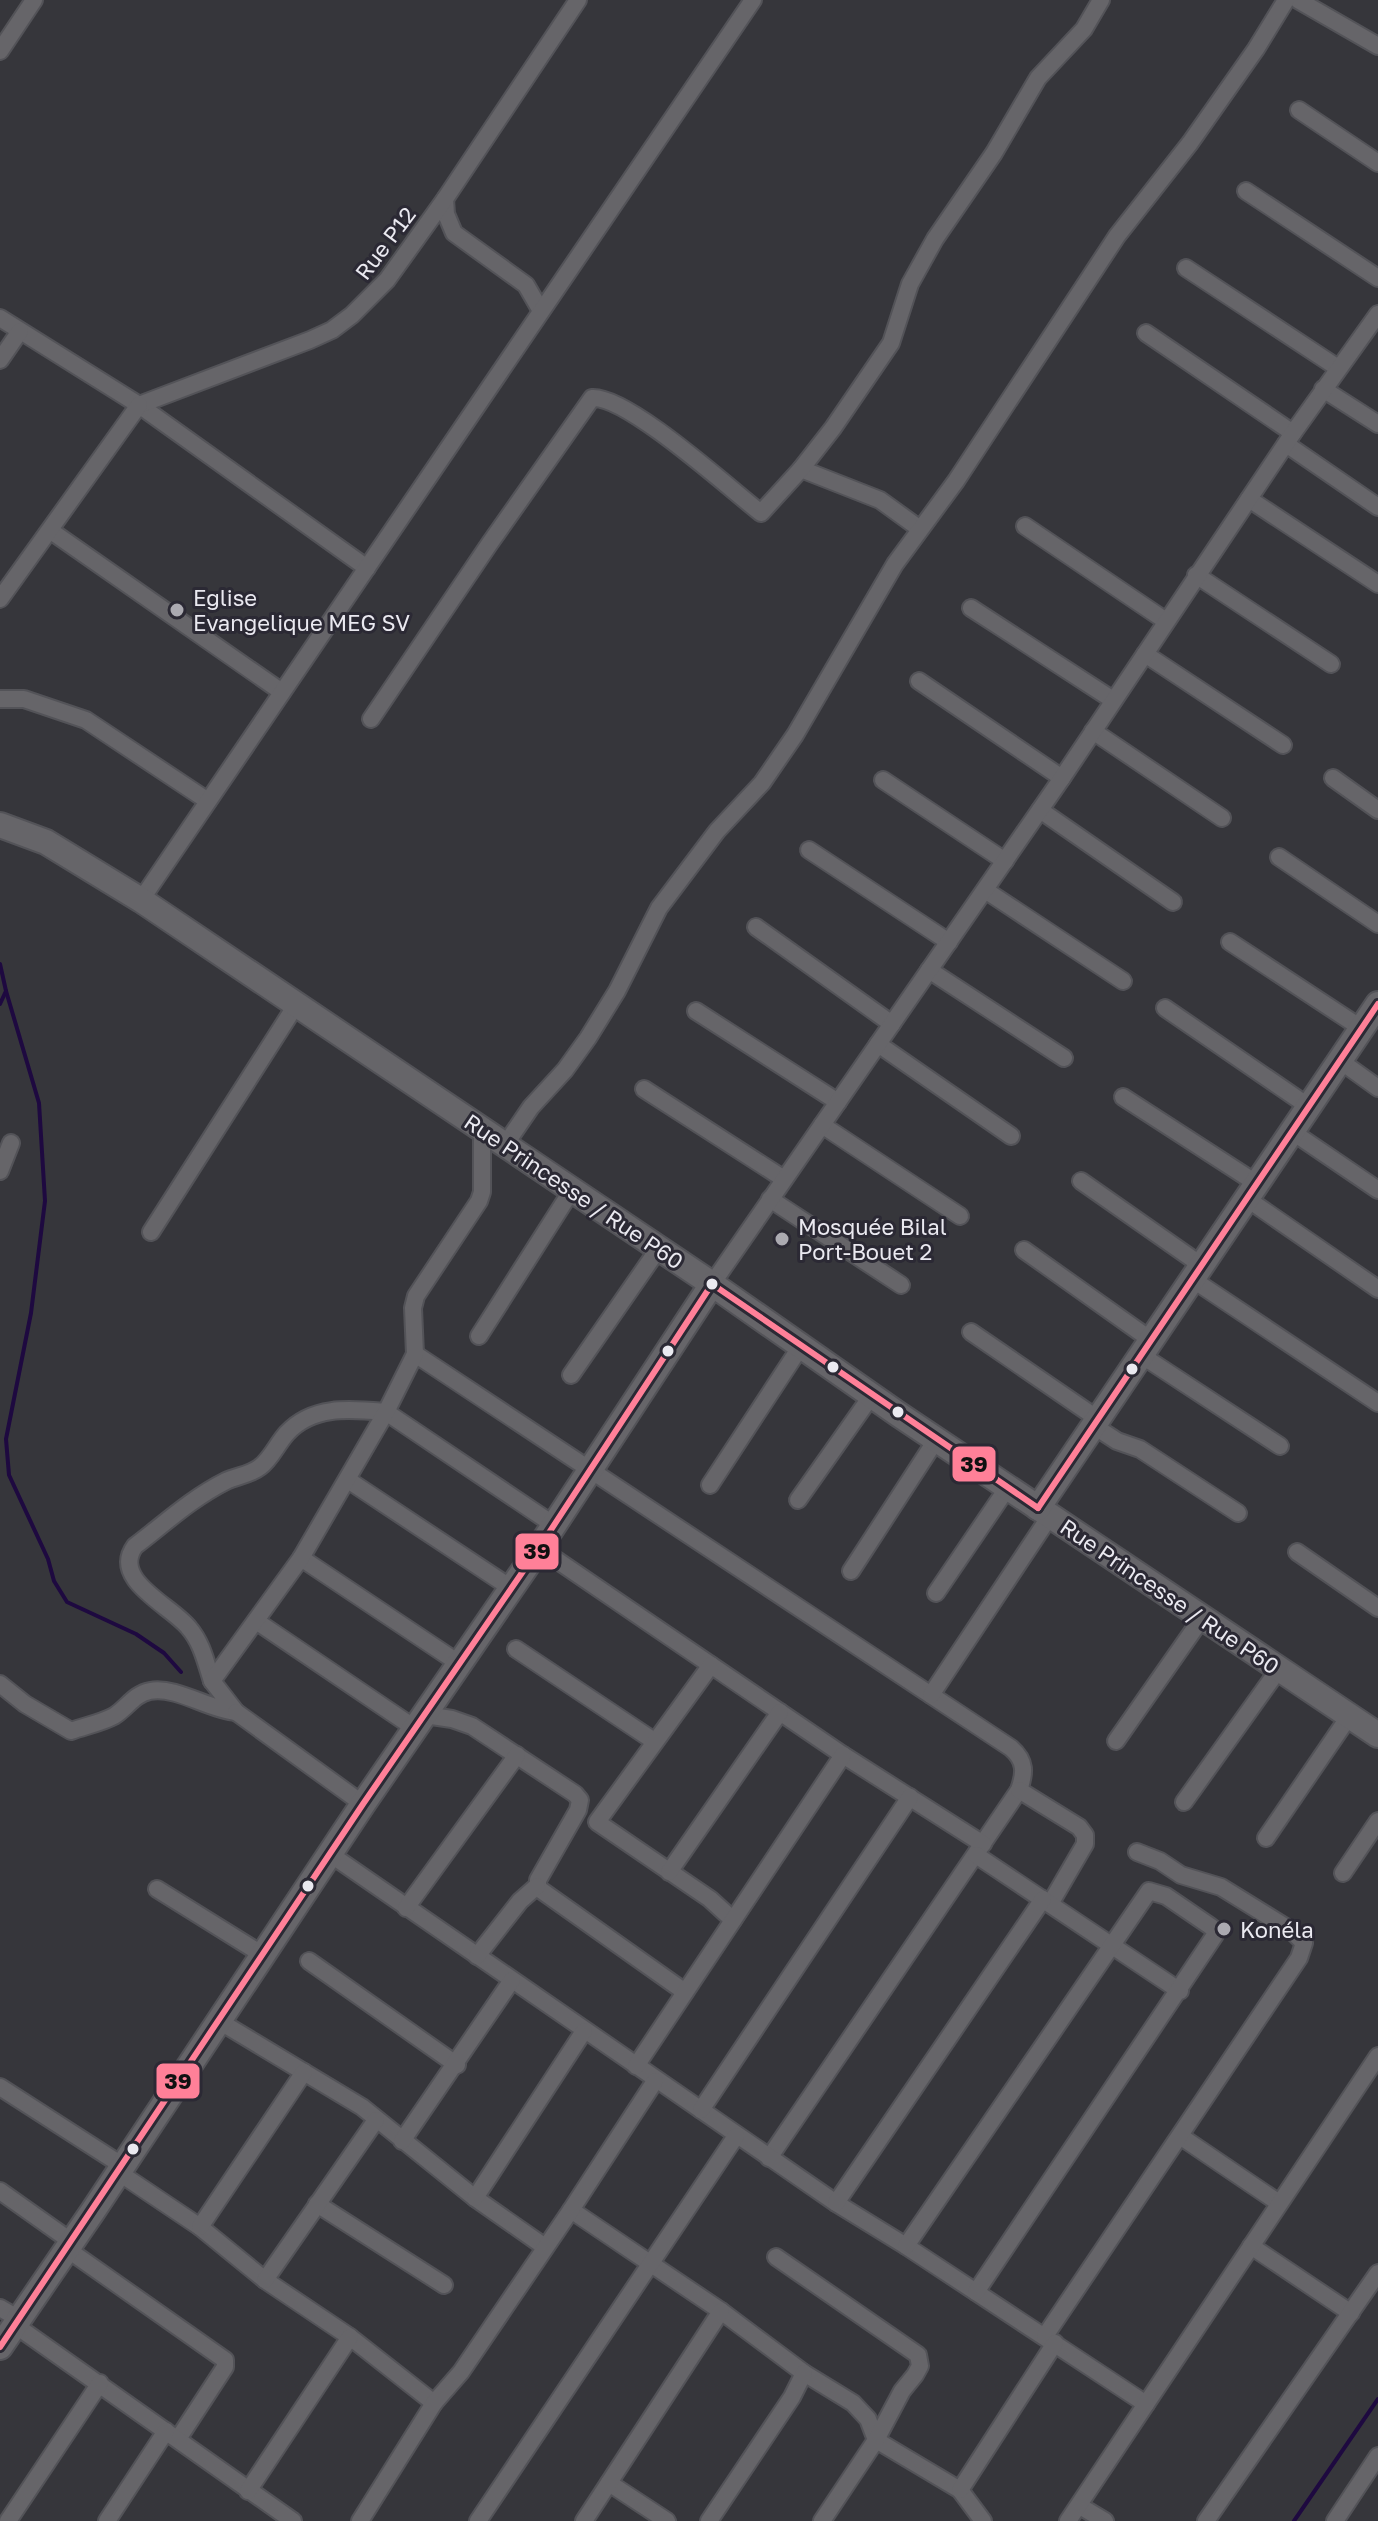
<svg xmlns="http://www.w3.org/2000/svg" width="1378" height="2521" viewBox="0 0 1378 2521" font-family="'Golos Text',sans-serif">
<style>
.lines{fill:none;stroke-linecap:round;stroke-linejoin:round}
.stream{stroke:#1e0940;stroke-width:4}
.street-casing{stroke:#535358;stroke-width:20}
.secondary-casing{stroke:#535358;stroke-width:28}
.street{stroke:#666569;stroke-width:16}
.secondary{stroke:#666569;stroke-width:24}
.bus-1-casing{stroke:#2b2934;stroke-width:12}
.bus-1{stroke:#ff8098;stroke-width:6}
.poi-dot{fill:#abaab1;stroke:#2b2934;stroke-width:3}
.bus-dot{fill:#eae9f0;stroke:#2b2934;stroke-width:3}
.labels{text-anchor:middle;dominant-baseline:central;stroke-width:6;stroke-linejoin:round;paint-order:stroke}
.street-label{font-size:22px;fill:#eae9f0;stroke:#2b2934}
.poi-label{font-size:22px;fill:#eae9f0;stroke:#2b2934;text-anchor:start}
.line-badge{stroke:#2b2934;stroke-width:3}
.pale-badge-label{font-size:22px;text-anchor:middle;font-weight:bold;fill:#111}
</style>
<rect width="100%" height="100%" fill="#36363b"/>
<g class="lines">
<g class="stream">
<polyline points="0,964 6,991 0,1004"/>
<polyline points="6,991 39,1103 45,1201 31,1313 6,1439 9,1475 48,1559 54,1581 67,1602 136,1634 164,1653 181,1672"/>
<polyline points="1294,2521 1378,2399"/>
</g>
<g class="street-casing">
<g id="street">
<polyline points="1298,0 1378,46"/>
<polyline points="0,51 34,0"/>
<polyline points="1299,110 1378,163"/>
<polyline points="1246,191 1378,278"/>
<polyline points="445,199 446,214 454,233 526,285 541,311"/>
<polyline points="1186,268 1338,368"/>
<polyline points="0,318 139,405 367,568"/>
<polyline points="1146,333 1293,433"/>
<polyline points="0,360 20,331"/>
<polyline points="1323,389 1378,424"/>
<polyline points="139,405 310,340 332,330 352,315 387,280 445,199 578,0"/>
<polyline points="1286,444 1378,507"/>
<polyline points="801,469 880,500 920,529"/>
<polyline points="1249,499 1378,584"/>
<polyline points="1025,526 1166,621"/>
<polyline points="51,531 282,692"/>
<polyline points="1196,575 1331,664"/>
<polyline points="0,599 139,405"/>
<polyline points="971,608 1113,700"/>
<polyline points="1145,654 1283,745"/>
<polyline points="919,681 1062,778"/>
<polyline points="0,699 24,699 86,720 208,801"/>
<path d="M371,719L490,543L592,398C627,395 730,489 761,513L801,469L833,428L891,343L910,284L935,239L994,153L1038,78L1084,29L1101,0"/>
<polyline points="1093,731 1222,818"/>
<polyline points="1333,778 1378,810"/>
<polyline points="883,780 1005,861"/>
<polyline points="1040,810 1173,902"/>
<polyline points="809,850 949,942"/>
<polyline points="1279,857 1378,924"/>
<polyline points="985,890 1123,981"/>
<polyline points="141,900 753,0"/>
<polyline points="756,927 892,1024"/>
<polyline points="1230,942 1361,1028"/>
<polyline points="929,970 1064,1058"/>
<polyline points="1165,1008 1308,1106"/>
<polyline points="696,1011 838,1102"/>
<polyline points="878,1044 1011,1136"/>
<polyline points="1339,1060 1378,1088"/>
<polyline points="644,1089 784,1179"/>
<polyline points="1123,1097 1256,1183"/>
<polyline points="822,1125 960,1216"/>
<polyline points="1291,1131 1378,1190"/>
<polyline points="505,1145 531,1107 565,1070 588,1038 617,991 659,908 717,831 762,783 795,735 895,564 956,481 1117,236 1190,143 1256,49 1286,0"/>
<polyline points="0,1171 11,1143"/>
<polyline points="1081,1181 1201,1265"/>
<polyline points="1246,1198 1378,1289"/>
<polyline points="770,1199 901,1285"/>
<polyline points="151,1232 296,1005"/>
<polyline points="1024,1250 1151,1340"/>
<polyline points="1192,1279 1378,1403"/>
<polyline points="712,1284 1062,778 1293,433 1378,314"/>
<polyline points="971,1332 1098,1419"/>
<polyline points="479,1336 572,1190"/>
<path d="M415,1354L1011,1748C1026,1761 1025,1773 1019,1790L769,2158"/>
<polyline points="1141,1355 1280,1446"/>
<polyline points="571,1375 659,1248"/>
<polyline points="1094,1426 1117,1441 1140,1449 1238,1513"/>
<polyline points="348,1480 511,1588"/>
<polyline points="710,1485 801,1346"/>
<polyline points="798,1500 872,1395"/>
<polyline points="539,1548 843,1755 983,1844"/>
<polyline points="1297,1552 1378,1608"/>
<polyline points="301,1558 460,1664"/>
<polyline points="851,1571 936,1440"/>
<polyline points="936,1593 1008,1487"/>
<polyline points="256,1621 416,1729"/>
<polyline points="516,1649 654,1741"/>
<polyline points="711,1665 597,1822 710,1899 733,1920"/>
<path d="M212,1681C206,1663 202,1643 189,1628C172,1606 110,1580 135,1546C164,1524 192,1498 226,1481C236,1476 250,1475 260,1467C271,1459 277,1444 287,1433C313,1405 350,1409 386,1412L554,1525"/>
<path d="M0,1684L25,1704L71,1731C85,1726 101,1723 114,1716C127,1708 134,1694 150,1691C177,1686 209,1710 236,1712L212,1681L301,1558L386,1412L415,1354L413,1308L416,1296L479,1201L482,1192V1129"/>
<polyline points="931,1695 1050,1516"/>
<polyline points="236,1712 363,1804"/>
<polyline points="425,1715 452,1719 472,1726 575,1794 580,1800 578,1810 538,1880 538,1888 685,1992"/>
<polyline points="1116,1741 1202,1618"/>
<polyline points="1019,1790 1079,1827 1085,1835 1085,1844 1050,1904"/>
<polyline points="1184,1802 1279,1669"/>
<polyline points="1266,1838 1350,1715"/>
<polyline points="330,1854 836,2203 906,2246 1146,2404"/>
<polyline points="976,1855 1180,1991"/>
<polyline points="669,1872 780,1712"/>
<polyline points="1343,1873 1378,1821"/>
<polyline points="157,1889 263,1955"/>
<polyline points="406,1908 517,1755"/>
<polyline points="477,1956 520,1901 537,1886"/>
<polyline points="309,1961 457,2065"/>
<polyline points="219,2021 362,2107 475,2198 545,2247"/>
<polyline points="636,2066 843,1755"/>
<polyline points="0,2087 123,2166"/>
<polyline points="701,2110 910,1797"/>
<polyline points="1180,2136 1279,2203"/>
<polyline points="402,2141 512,1980"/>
<polyline points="118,2172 200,2227 265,2280 350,2337 434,2403"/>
<polyline points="0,2191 72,2242"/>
<polyline points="475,2198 584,2031"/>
<polyline points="836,2203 1043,1899"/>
<polyline points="317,2204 444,2285"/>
<polyline points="571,2210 721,2311 804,2373 853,2403 868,2419 876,2440 960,2490 983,2521"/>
<polyline points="200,2227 304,2072"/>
<polyline points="906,2246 1149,1891 1166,1896 1210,1926 1215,1930 1215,1935 976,2292"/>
<polyline points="1251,2246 1351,2313"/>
<polyline points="67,2249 225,2360 225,2367 178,2439"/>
<polyline points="776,2257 918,2355 920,2366 915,2375 902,2391 876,2440 822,2521"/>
<polyline points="265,2280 376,2120"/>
<polyline points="0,2308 19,2319"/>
<polyline points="15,2325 293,2521"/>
<polyline points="1045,2336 1299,1958 1304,1943 1292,1931 1221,1887 1181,1875 1160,1861 1137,1852"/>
<polyline points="609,2483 667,2521"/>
<polyline points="960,2490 1055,2343"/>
<polyline points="248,2491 350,2337"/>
<polyline points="1080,2506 1105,2521"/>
<polyline points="8,2521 100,2383"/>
<polyline points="107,2521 166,2431"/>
<polyline points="360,2521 434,2403 461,2372 571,2210 655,2081"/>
<polyline points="478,2521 736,2136"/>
<polyline points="584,2521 721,2311"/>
<polyline points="709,2521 792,2397 804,2373"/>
<polyline points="1068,2521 1378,2056"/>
<polyline points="1206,2521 1378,2273"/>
<polyline points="1335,2521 1378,2456"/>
</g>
</g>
<g class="secondary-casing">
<g id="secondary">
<polyline points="0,825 46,842 141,900 712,1284 898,1414 1378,1735"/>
<polyline points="1038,1508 1378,1004"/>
<polyline points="0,2347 93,2211 363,1804 539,1548 712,1284"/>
</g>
</g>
<use href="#street" class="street"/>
<use href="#secondary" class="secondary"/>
<g class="bus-1-casing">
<g id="bus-1">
<polyline points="712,1284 1038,1508"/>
<polyline points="1038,1508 1378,1004"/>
<polyline points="0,2347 363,1804 539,1548 712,1284"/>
</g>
</g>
<use href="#bus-1" class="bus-1"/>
</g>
<g class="poi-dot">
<circle cx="177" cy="610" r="8"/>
<circle cx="782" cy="1239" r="8"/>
<circle cx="1224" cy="1929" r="8"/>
</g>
<g class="bus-dot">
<circle cx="712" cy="1284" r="7"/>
<circle cx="668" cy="1351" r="7"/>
<circle cx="833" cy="1367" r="7"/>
<circle cx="1132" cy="1369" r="7"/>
<circle cx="898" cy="1412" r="7"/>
<circle cx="308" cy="1886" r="7"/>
<circle cx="133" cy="2149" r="7"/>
</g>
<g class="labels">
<g class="street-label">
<text transform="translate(385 243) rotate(-53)">Rue P12</text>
<text transform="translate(574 1191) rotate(34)">Rue Princesse / Rue P60</text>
<text transform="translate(1170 1596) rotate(34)">Rue Princesse / Rue P60</text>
</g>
<g class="poi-label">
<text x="193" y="597">Eglise<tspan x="193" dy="25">Evangelique MEG SV</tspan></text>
<text x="798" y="1226">Mosquée Bilal<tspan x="798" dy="25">Port-Bouet 2</tspan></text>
<text x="1240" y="1929">Konéla</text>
</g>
</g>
<g class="line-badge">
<rect x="951" y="1445" width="46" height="38" rx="8" fill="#ff8098"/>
<rect x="514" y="1532" width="46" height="39" rx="8" fill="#ff8098"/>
<rect x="155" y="2062" width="46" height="38" rx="8" fill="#ff8098"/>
</g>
<g class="pale-badge-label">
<text x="974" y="1472">39</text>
<text x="537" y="1559">39</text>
<text x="178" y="2089">39</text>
</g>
</svg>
